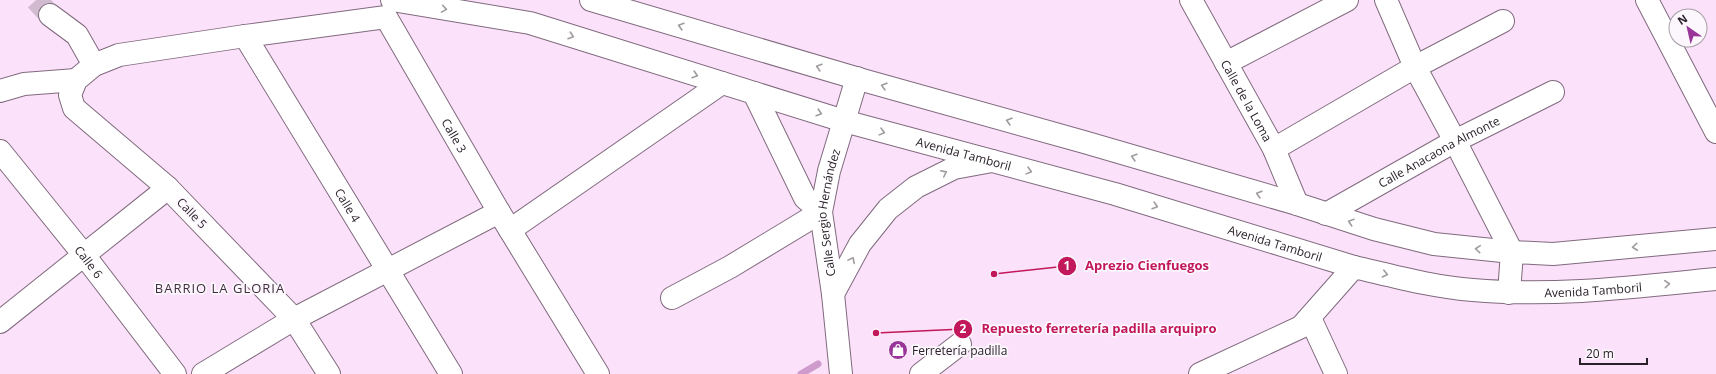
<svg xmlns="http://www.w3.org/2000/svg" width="1716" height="374" viewBox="0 0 1716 374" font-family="'Open Sans',sans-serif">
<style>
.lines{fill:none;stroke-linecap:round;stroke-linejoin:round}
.stream{stroke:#cf9bcd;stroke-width:7}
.minor-tunnel{stroke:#d1bbd0;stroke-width:22;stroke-dasharray:22 11;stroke-linecap:butt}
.minor-casing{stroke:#806a7e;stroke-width:24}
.tertiary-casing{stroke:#806a7e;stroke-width:24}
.secondary-casing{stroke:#806a7e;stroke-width:24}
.minor{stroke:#fff;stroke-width:22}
.tertiary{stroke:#fff;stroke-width:22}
.secondary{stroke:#fff;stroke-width:22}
.oneway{stroke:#9f9b9f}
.labels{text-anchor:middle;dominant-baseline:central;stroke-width:3.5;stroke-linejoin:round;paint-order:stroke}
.street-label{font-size:12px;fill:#2a212a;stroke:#fcf7fc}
.poi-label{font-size:12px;fill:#2a212a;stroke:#fcf7fc;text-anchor:start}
.neighbourhood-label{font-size:13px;letter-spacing:1px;fill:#422e41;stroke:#fcf7fc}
.leader{fill:none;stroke:#c2185b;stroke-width:1.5}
.callout-dot{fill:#c2185b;stroke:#fcf7fc;stroke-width:1.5}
.mark-label{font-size:12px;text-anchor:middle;font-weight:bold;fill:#fff}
.callout-label{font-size:13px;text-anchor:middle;font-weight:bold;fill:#c2185b;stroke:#fcf7fc;stroke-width:3.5;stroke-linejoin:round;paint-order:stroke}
</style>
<rect width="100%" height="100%" fill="#fbe2fa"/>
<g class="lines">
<polyline class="stream" points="801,374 818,364"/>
<polyline class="minor-tunnel" points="36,0 50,15"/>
<g class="minor-casing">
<g id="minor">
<path id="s1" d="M1191,0L1274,149L1297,204"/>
<polyline points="1386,0 1415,67 1455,141 1512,252 1509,293"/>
<polyline points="1647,0 1716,132"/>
<polyline points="50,15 77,35 94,65"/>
<path id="s2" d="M245,36L451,374"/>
<polyline points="1226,63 1347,0"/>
<polyline points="0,91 24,84 76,80"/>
<polyline points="1274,149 1415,67 1503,21"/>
<path id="s3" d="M0,151L84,255L175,374"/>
<path id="s4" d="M1326,214L1455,141L1553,92"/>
<polyline points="510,230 722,83"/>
<polyline points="672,298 730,267 821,212"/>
<polyline points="1310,318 1336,374"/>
<polyline points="0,322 168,188"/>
<polyline points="203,374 294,319 499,212"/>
<path id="s5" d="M329,374L294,319L168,188L74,108L70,95L76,80L94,65L119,55L245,36L386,17L499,212L598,374"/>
<polyline points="921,374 960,344"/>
<polyline points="1200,374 1301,327 1354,267"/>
</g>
</g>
<g class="tertiary-casing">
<g id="tertiary">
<polyline points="754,93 805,198 821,212"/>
<polyline points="833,294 860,244 888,209 916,187 954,168 992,161"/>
<path id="s6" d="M841,374L833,294L821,212L829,171L857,78"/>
</g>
</g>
<g class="secondary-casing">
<g id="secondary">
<path id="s7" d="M392,0L530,23L844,121L1115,194L1354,267C1393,276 1433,287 1473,290C1555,297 1635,287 1716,279"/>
<polyline points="591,0 866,81 1084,142 1297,204 1374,229 1434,244 1512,252 1553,254 1716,239"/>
</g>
</g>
<use href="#minor" class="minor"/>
<use href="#tertiary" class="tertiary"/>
<use href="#secondary" class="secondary"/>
</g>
<defs><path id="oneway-chevron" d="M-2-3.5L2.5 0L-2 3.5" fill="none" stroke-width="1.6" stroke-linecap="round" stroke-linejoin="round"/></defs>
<g class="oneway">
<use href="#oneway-chevron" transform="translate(444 9) rotate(9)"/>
<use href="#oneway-chevron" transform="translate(681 26) rotate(-163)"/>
<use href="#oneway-chevron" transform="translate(571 36) rotate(18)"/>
<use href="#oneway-chevron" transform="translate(819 67) rotate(-163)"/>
<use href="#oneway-chevron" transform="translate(695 75) rotate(17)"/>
<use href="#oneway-chevron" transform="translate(884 86) rotate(-164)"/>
<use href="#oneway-chevron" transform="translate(819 113) rotate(17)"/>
<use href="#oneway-chevron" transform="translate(1009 121) rotate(-164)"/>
<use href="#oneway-chevron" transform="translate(882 132) rotate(15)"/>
<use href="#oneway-chevron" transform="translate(1134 157) rotate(-164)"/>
<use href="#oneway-chevron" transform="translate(1029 171) rotate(15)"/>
<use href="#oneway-chevron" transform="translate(944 173) rotate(-26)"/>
<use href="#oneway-chevron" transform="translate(1259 194) rotate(-164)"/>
<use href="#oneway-chevron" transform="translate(1155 206) rotate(17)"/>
<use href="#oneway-chevron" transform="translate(1351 222) rotate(-162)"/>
<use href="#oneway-chevron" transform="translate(1635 247) rotate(174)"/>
<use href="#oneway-chevron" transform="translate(1478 249) rotate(-175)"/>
<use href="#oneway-chevron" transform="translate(852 260) rotate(-62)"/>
<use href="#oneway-chevron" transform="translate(1385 274) rotate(13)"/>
<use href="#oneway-chevron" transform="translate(1667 284) rotate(-5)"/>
</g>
<defs>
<g id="shop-disc" transform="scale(1)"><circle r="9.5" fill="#993499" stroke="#fcf7fc"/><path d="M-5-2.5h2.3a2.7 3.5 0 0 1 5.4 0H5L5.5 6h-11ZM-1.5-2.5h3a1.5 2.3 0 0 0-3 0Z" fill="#fff"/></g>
</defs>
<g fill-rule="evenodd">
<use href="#shop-disc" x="898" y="350"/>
</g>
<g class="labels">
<g class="street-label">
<text stroke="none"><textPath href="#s1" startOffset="115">Calle de la Loma</textPath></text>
<text stroke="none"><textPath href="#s5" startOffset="857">Calle 3</textPath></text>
<text stroke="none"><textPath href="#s4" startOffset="129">Calle Anacaona Almonte</textPath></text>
<text stroke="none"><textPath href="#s7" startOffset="593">Avenida Tamboril</textPath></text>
<text stroke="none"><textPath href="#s2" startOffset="198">Calle 4</textPath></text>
<text transform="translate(192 213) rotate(46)">Calle 5</text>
<text stroke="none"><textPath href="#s6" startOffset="163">Calle Sergio Hernández</textPath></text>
<text stroke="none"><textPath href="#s7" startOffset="917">Avenida Tamboril</textPath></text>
<text stroke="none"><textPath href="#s3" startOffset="142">Calle 6</textPath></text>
<text stroke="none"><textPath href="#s7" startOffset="1241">Avenida Tamboril</textPath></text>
</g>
<g class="poi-label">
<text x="912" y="350">Ferretería padilla</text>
</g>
<g class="neighbourhood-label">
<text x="220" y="288">BARRIO LA GLORIA</text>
</g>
</g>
<path class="leader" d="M994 274L1067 266M876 333L963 329"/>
<g class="callout-dot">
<circle cx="994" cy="274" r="4"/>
<circle cx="876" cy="333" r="4"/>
<circle cx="1067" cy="266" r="10"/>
<circle cx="963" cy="329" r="10"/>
</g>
<g class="mark-label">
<text x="1067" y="270">1</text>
<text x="963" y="333">2</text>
</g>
<g class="callout-label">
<text x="1147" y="270">Aprezio Cienfuegos</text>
<text x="1099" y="333">Repuesto ferretería padilla arquipro</text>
</g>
<g transform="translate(1688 28) rotate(326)"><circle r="19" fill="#fcf7fc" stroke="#a8a1a8"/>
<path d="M0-3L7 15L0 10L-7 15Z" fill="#993499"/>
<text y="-6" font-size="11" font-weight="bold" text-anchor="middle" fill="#2a212a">N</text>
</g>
<path d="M1580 358v6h67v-6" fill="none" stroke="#2a212a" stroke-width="2"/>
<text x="1586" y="358" font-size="12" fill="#2a212a" stroke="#fcf7fc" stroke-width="3" paint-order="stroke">20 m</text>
</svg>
